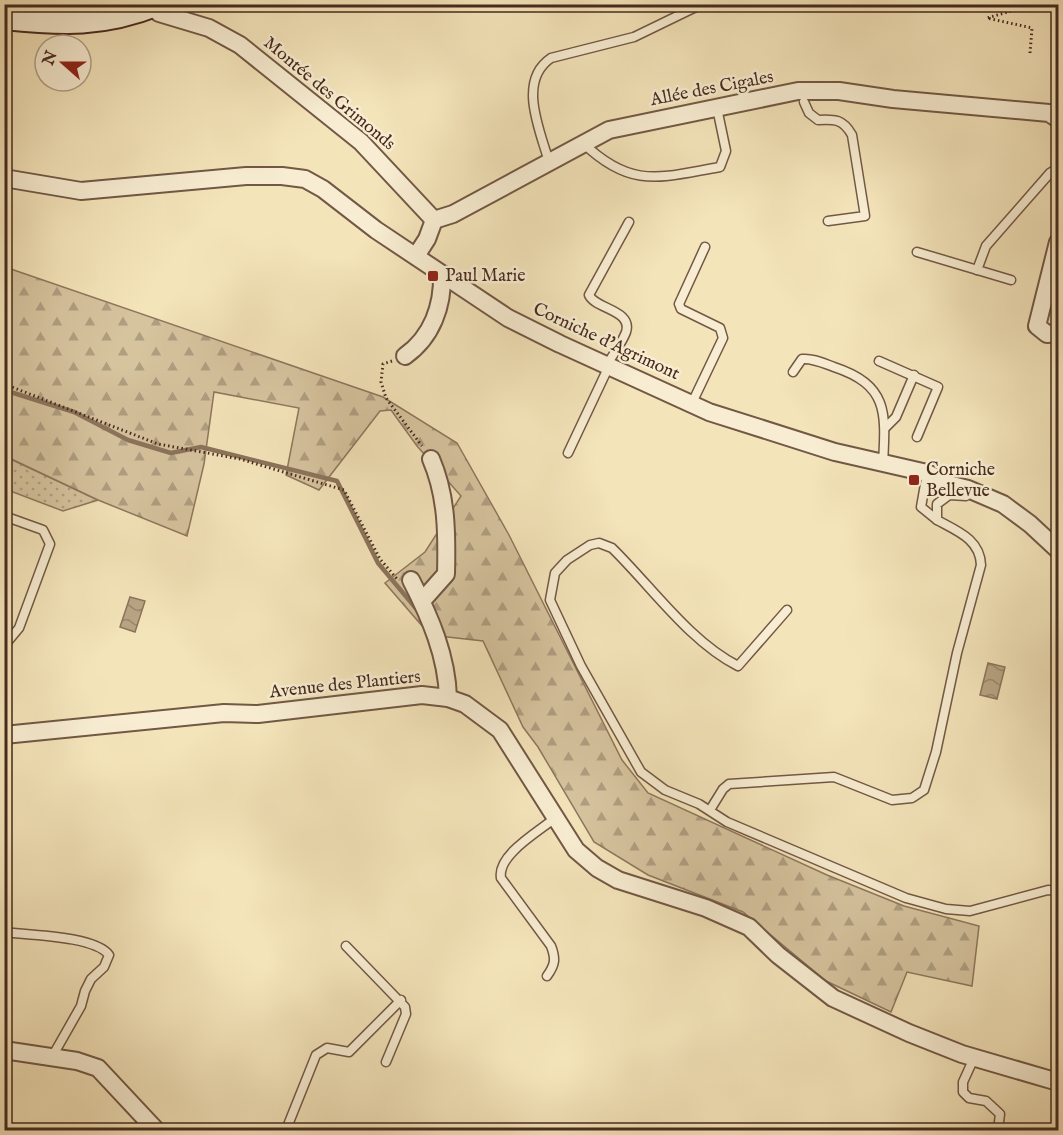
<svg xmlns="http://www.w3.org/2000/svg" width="1063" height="1135" viewBox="0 0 1063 1135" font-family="'IM FELL English',serif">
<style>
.grass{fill:url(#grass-dots);stroke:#8e775e;stroke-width:1.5}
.forest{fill:url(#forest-firs);stroke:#8e775e;stroke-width:1.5}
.water{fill:url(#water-waves);stroke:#8b745c;stroke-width:1.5}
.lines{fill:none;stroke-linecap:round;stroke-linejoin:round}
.stream{stroke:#8b745c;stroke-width:4.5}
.lane-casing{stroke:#725845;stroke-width:11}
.street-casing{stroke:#725845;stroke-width:20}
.secondary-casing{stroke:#462a1e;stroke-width:26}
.path{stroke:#462a1e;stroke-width:3;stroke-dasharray:1.5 3;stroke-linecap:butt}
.lane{stroke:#f8edd2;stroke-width:8}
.street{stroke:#f8edd2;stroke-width:16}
.secondary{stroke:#f8edd2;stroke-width:22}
.poi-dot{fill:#8f2418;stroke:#f8edd2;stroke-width:2}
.labels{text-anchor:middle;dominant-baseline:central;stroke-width:5;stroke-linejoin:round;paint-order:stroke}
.street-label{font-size:18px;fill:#462a1e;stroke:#f8edd2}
.poi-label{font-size:18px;fill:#462a1e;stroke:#f8edd2;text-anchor:start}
</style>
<defs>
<pattern id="grass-dots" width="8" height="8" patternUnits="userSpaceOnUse" patternTransform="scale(1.5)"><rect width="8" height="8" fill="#d6c49f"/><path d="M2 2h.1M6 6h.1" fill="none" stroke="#af9f81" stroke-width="1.8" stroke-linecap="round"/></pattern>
<pattern id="forest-firs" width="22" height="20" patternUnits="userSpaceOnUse" patternTransform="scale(1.5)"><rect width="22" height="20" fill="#d6c49f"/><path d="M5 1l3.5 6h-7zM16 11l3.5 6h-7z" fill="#af9f81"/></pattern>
<pattern id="water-waves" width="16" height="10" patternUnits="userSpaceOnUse" patternTransform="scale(1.5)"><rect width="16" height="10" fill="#b9a585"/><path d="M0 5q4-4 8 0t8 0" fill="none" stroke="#98876c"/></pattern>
</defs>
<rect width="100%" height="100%" fill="#f4e4ba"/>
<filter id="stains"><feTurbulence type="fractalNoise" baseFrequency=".00333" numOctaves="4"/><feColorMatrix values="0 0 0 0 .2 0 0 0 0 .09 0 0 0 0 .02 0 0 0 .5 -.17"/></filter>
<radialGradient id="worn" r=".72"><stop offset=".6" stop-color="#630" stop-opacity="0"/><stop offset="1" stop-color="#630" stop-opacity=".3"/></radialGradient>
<polygon class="grass" points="4,456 98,500 63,511 5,489"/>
<polygon class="forest" points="5,267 383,397 457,443 509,535 622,760 648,793 827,875 904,906 979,926 972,986 907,972 891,1012 826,981 743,912 648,875 594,842 538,747 523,727 483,641 430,635 385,583 425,552 461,496 417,446 391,410 380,411 319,490 286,475 299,408 214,392 204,464 187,536 98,500 5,456"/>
<g class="water">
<polygon points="130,597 145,601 135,632 120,627"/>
<polygon points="988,663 1005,667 997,699 980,695"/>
</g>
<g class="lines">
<polyline class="stream" points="4,390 74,412 128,440 171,453 201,447 337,481 378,563 419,612"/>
<g class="lane-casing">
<g id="lane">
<path d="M804,102L809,113L818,120C835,119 843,119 852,135L865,216L828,221"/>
<path d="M583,143C632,190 661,177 720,167L726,151L717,108"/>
<path d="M549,162C540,130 517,81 551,58L634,37L702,4"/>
<polyline points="917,252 1011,280"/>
<polyline points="977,270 986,246 1050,173 1058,168"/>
<polyline points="879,361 938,387 917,437"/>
<path d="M607,365C613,354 622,343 626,332C633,310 595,309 589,295L629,222"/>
<path d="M793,372L802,359C813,358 823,363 834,367C888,385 886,412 883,463"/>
<polyline points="692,403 723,338 720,328 681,309 679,304 705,247"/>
<polyline points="885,428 896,417 914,375"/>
<polyline points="568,453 609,366"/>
<polyline points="927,473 921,507 937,520"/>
<polyline points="4,516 43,530 50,544 19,628 4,646"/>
<path d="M787,610L738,666C689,641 651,586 612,548L599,543L590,545L567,560L555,573L550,600L581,666L641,772L665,790L699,804L727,822L906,898L946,909L970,911L1048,890L1058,891"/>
<path d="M710,810L723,789L729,784L834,777L892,800L912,798L924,790L936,752L957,653L981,565C980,539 957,531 937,520V504L949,495L966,496"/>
<path d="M4,932C29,935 95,936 109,955L104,967L91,979L85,991L81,1006L52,1057"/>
<polyline points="346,946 405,1007 406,1014 386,1062"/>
<path d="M547,976C555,965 556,959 551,946L501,878C497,855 538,832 555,818"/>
<polyline points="974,1058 963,1082 963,1092 969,1098 986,1101 1000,1114 998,1130"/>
<polyline points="286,1130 316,1055 327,1048 349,1052 401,1000"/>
</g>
</g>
<g class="street-casing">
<g id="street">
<polyline points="152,4 159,13 209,28 240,45 361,142 434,220"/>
<polyline points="4,178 81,191 246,176 282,176 305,179 323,189 376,230 508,318 560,344 709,412 835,452 927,473 952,485 968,489 1003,504 1030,524 1058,550"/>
<polyline points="434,220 453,214 609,130 798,91 839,91 893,99 1049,113 1058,119"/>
<polyline points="1058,242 1037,326 1047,334 1058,333"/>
<polyline points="416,256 427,239 434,220"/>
<path d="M405,356C432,337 443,306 442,274"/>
<path d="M411,580C430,617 447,656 448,698"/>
<path d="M422,601L446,574C447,534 447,496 431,459"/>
<polyline points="4,735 224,713 258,714 422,695 448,698 465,704 500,730 576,850 597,868 618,880 706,908 749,927 778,955 833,998 909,1033 962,1054 1058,1082"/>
<polyline points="4,1050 77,1061 98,1068 156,1130"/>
</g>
</g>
<g class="secondary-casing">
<path id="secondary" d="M4,18C63,24 103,26 158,4"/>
</g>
<g class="path">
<polyline points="1030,53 1032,28 987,18 1036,4"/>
<polyline points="392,361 383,364 381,382 386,398 422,446"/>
<polyline points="4,384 158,444 240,459 344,490 380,559 397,579"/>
</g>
<use href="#lane" class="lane"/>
<use href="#street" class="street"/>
<use href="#secondary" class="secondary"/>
</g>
<g class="poi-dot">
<rect x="427" y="270" width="12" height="12" rx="3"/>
<rect x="908" y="474" width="12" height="12" rx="3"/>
</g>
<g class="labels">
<g class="street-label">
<text transform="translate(712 89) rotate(-11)">Allée des Cigales</text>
<text transform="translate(329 94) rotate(40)">Montée des Grimonds</text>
<text transform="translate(606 342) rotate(25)">Corniche d'Agrimont</text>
<text transform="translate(345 685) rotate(-6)">Avenue des Plantiers</text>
</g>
<g class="poi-label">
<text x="445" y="276">Paul Marie</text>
<text x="926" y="470">Corniche<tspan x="926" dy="21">Bellevue</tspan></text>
</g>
</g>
<rect width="1063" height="1135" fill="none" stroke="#f4e4ba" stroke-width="24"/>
<rect x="6" y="6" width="1051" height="1123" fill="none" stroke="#462a1e" stroke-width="3"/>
<rect x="12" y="12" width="1039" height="1111" fill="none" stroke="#462a1e" stroke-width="1.5"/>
<g transform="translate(63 63) rotate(291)"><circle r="28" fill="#f8edd2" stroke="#b19f8a" stroke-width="1.5"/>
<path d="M0-4.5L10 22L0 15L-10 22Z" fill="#8f2418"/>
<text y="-9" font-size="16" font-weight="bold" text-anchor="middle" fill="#462a1e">N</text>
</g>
<rect width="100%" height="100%" filter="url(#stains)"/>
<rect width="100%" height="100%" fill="url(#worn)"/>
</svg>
